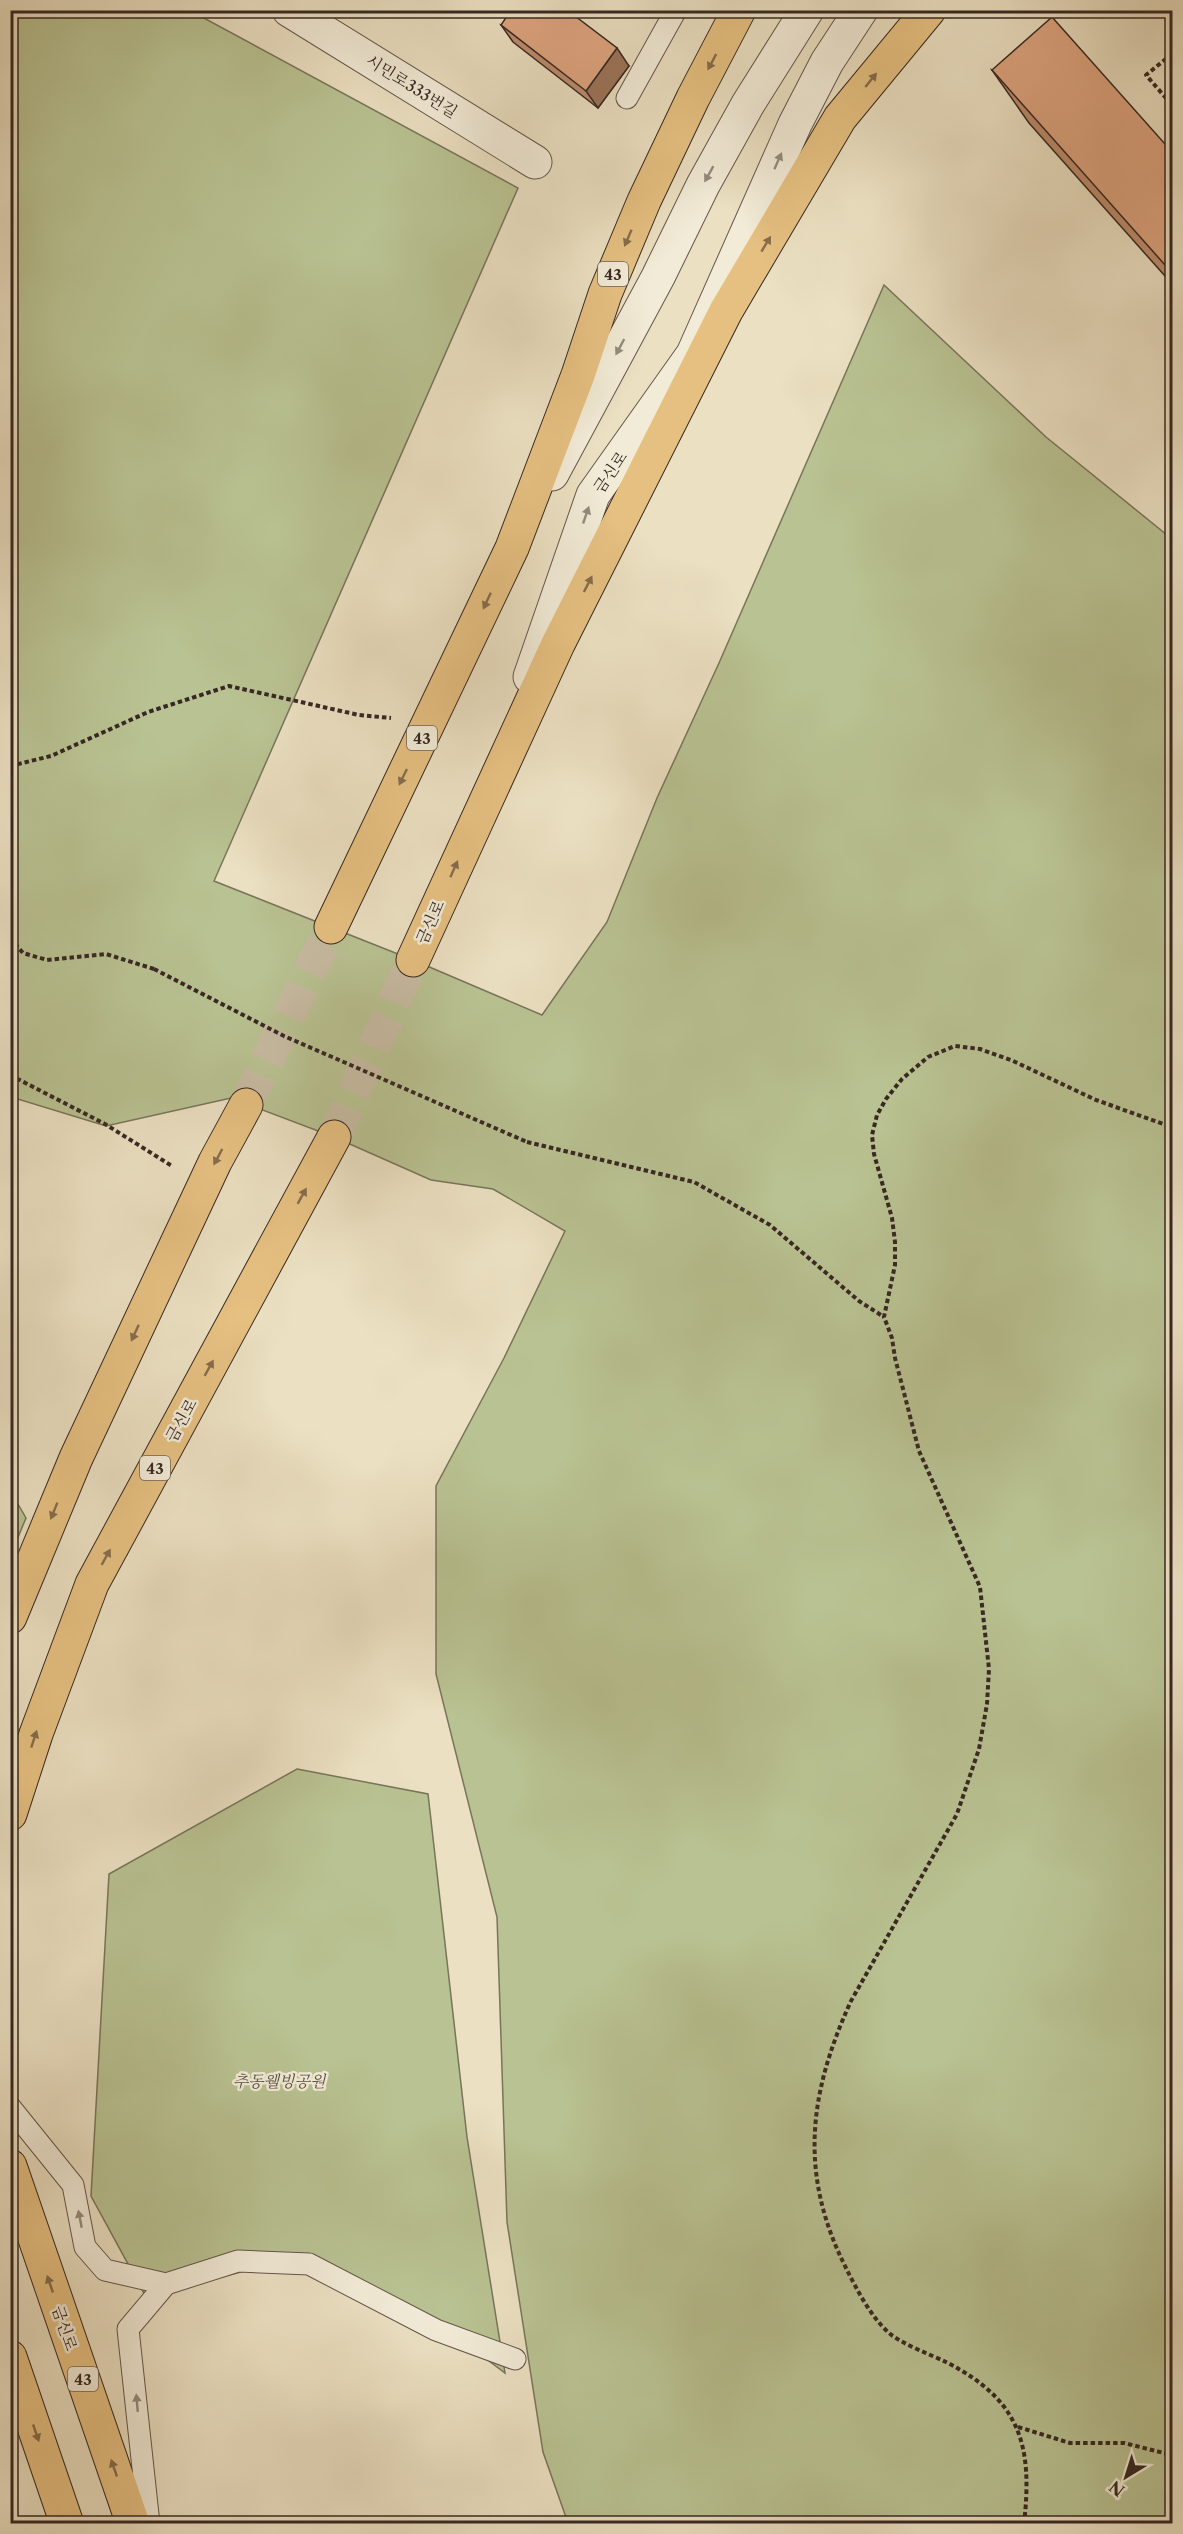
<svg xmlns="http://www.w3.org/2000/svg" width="1183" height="2534" viewBox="0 0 1183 2534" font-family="'Libre Caslon Text','Noto Serif KR',serif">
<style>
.green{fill:#b9c292;stroke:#78755a;stroke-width:1.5}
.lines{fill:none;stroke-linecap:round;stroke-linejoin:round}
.primary-tunnel{stroke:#c7bba2;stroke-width:33;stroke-dasharray:33 16;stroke-linecap:butt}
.service-casing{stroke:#64564b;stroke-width:23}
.minor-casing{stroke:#64564b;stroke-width:35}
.tertiary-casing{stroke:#64564b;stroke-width:35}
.primary-casing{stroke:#372823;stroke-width:35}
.path{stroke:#372823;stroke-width:4;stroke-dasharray:4.5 3;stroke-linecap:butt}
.service{stroke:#f2ebd7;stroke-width:21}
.minor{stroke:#f2ebd7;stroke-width:33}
.tertiary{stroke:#f2ebd7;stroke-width:33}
.primary{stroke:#e6c081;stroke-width:33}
.path-bridge{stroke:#372823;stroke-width:4;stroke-dasharray:4.5 3;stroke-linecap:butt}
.wall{fill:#be8d6d;stroke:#372823;stroke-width:1.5}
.shaded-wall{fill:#9b7359;stroke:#372823;stroke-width:1.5}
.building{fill:#dda47f;stroke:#372823;stroke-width:1.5}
.oneway{fill:#866c4d}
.oneway2{fill:#948a7d}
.labels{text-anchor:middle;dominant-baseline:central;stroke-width:5;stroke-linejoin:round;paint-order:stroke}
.shield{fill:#f2ebd7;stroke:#6f6259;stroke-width:1.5}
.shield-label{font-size:15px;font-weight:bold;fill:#372823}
.street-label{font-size:16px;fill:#372823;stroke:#f2ebd7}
.park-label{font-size:16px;font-style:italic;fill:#584e3f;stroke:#f2ebd7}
</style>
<rect width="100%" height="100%" fill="#ebe0c2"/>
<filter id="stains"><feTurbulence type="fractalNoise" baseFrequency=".00333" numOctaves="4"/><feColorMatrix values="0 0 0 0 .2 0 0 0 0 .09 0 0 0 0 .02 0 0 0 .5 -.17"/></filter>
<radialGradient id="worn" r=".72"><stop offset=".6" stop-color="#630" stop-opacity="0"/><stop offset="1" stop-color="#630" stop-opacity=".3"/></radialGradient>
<g class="green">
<polygon points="11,11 191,11 518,188 214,881 413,960 542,1015 607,922 657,798 719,663 884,285 1046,437 1172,539 1172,2523 568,2523 543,2452 507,2222 497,1917 436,1674 436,1486 504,1358 565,1231 493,1189 431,1180 334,1137 231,1098 106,1126 11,1097"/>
<polygon points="11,1492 26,1518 11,1554"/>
<polygon points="297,1769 428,1794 467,2137 505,2373 436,2321 279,2262 146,2297 91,2196 109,1874"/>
</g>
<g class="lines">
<g class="primary-tunnel">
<polyline points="246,1105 331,927"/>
<polyline points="334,1137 413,960"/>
</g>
<g class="service-casing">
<g id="service">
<polyline points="627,98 676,10"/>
<polyline points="10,2107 73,2185 85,2247 105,2270 166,2284"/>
<polyline points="149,2524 128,2329 166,2284 238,2261 309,2264 436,2330 515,2359"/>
</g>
</g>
<g class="minor-casing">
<polyline id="minor" points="289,10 535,162"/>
</g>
<g class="tertiary-casing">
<g id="tertiary">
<polyline points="552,474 658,277 703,185 748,104 807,10"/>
<polyline points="530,677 593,495 693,354 795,124 827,62 861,10"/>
</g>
</g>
<g class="primary-casing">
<g id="primary">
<polyline points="331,927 512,548 578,375 605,294 644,201 693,98 739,10"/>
<polyline points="413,960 558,644 726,311 840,118 929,10"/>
<polyline points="10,1617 76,1458 215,1162 246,1105"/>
<polyline points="10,1814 36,1734 92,1584 334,1137"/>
<polyline points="10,2166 133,2524"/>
<polyline points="10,2357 67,2524"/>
</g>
</g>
<g class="path">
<polyline points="1172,54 1146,75 1172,105"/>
<polyline points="10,766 51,756 148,712 229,686 359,715 391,718"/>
<polyline points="10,938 23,953 47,960 106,954 154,969"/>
<polyline points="10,1075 105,1124 172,1166"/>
<polyline points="527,1142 694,1182 770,1225 859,1301 884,1317"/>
<polyline points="1018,2427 1070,2443 1124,2443 1172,2455"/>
<path d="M1024,2524C1033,2444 1020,2400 946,2362C929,2354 902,2344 889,2333C871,2317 857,2290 846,2268C799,2175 808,2095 851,2001L957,1814L979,1749L987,1704L989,1669L980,1587L919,1451L895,1358L892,1338L884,1317L895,1265V1242L892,1218L874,1154L872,1135L877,1115L886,1099L902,1079L928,1057L955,1046L980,1049L1011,1060L1096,1100L1172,1127"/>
</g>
<use href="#service" class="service"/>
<use href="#minor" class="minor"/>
<use href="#tertiary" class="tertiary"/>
<use href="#primary" class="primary"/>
<polyline class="path-bridge" points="154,969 284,1036 527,1142"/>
</g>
<g class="wall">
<polygon points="501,25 629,66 598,108 513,42"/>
<polygon points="992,70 1173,153 1173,285 1029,123"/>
</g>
<polygon class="shaded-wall" points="617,48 629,66 598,108 586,91"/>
<g class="building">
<polygon points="511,10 567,10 617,48 586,91 501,25"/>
<polygon points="1052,17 1173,153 1173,274 992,70"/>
</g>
<defs><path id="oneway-solid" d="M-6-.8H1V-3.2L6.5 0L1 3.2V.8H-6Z" transform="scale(1.5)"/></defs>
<g class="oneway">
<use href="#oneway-solid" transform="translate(712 62) rotate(118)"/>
<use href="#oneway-solid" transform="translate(871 80) rotate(-51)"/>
<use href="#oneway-solid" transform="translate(628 238) rotate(113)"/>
<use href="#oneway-solid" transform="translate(766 244) rotate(-59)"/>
<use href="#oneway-solid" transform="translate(588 584) rotate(-63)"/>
<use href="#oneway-solid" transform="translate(487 601) rotate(115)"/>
<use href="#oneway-solid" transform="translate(403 777) rotate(116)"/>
<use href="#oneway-solid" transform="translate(454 869) rotate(-66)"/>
<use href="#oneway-solid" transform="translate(218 1157) rotate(118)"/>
<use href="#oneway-solid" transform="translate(302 1196) rotate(-61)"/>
<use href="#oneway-solid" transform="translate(135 1333) rotate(115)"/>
<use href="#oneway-solid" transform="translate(209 1368) rotate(-61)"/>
<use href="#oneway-solid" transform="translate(54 1511) rotate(112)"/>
<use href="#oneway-solid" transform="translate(106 1557) rotate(-61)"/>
<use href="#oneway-solid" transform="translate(34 1739) rotate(-72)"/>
<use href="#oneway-solid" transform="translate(50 2284) rotate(-109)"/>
<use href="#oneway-solid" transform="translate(36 2433) rotate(71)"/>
<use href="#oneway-solid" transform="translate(114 2468) rotate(-109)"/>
</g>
<g class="oneway2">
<use href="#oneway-solid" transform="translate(778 161) rotate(-66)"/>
<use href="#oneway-solid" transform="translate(709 174) rotate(119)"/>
<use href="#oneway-solid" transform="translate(620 347) rotate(118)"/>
<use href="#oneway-solid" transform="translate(586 515) rotate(-71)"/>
<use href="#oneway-solid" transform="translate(80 2219) rotate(-101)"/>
<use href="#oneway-solid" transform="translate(137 2403) rotate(-95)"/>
</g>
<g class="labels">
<g class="shield">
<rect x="598" y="262" width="30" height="24" rx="4.5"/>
<rect x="407" y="726" width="30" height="24" rx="4.5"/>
<rect x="140" y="1456" width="30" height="24" rx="4.5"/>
<rect x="68" y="2367" width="30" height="24" rx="4.5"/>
</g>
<g class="shield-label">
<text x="613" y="274">43</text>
<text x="422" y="738">43</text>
<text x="155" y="1468">43</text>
<text x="83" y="2379">43</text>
</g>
<g class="street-label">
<text transform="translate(412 86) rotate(32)">시민로333번길</text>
<text transform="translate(610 472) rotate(-56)">금신로</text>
<text transform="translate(430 922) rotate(-66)">금신로</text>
<text transform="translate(181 1420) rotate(-61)">금신로</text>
<text transform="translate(65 2328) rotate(71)">금신로</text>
</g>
<g class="park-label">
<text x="279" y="2081">추동웰빙공원</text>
</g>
</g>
<rect width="1183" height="2534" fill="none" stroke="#ebe0c2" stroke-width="36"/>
<rect x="12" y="12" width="1159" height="2510" fill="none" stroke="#372823" stroke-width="3"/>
<rect x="18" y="18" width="1147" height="2498" fill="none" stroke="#372823" stroke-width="1.5"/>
<g transform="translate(1126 2477) rotate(218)" stroke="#f2ebd7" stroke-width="4.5" paint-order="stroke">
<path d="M0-4.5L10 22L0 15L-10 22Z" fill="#372823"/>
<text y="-9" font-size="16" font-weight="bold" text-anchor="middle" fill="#372823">N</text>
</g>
<rect width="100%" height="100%" filter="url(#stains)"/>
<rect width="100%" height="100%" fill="url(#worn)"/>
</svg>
